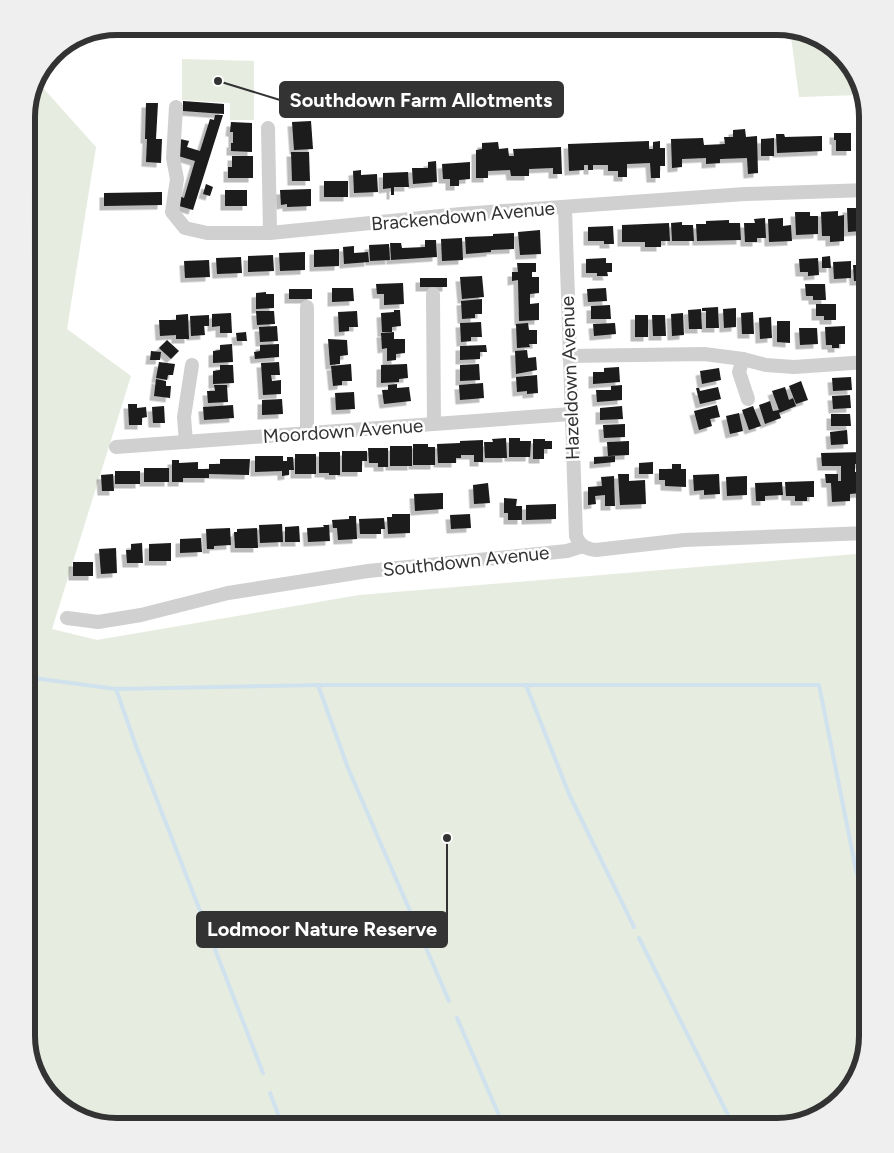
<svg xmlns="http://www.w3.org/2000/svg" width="894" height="1153" viewBox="0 0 894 1153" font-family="Figtree,sans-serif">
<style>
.green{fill:#e6ecdf}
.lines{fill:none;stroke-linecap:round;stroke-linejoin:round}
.stream{stroke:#cfe2ee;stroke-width:4}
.building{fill:#1a1a1a;filter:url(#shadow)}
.street{stroke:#d0d0d0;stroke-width:14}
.labels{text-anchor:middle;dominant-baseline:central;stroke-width:5;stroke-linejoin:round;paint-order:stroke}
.street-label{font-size:19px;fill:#333;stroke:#fff}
.rim{fill:none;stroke:#333;stroke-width:6}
.leader{fill:none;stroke:#333;stroke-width:2}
.callout-dot{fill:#333;stroke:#fff;stroke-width:2}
.callout{fill:#333;stroke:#333;stroke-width:2}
.callout-label{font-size:20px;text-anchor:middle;font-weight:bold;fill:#fff}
</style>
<defs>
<filter id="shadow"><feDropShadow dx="-4.5" dy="4.5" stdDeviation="0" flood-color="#0004"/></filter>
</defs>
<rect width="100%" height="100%" fill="#fff"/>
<g class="green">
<polygon points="790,29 822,39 853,67 861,95 799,97"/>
<polygon points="182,59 254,61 254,120 230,120 230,103 182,100"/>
<polygon points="35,79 96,147 67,329 131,376 52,629 97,640 359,595 868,553 868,1036 856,1081 827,1112 777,1127 117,1127 72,1115 41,1086 26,1036 26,111"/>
</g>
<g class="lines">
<g class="stream">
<polyline points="26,677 116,689 318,685 819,685 856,870 868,905"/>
<polyline points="318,685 348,768 449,1001"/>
<polyline points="526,685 569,794 634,927"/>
<polyline points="116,689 136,746 263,1073"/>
<polyline points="639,938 734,1127"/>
<polyline points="457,1018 504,1127"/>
<polyline points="270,1093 283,1127"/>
</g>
</g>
<g class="building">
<polygon points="183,101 224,104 224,114 183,111"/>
<polygon points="146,103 158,103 156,139 162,139 161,163 146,162 147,139 145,139"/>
<polygon points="215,115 223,115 193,210 176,205 179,196 184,198 195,161 175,155 180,139 189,141 187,147 200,151 210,119 214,120"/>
<polygon points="862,118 868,118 868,151 864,151"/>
<polygon points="311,121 313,149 294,150 292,122"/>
<polygon points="231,122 252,123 252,152 231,151 231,143 233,143 233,132 230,132"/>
<polygon points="745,129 746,137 757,136 758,173 748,174 747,158 720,159 720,163 706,164 706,158 682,159 682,167 672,168 671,139 703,138 704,145 725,144 724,137 733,137 733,130"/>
<polygon points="834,133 851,133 851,151 836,151 836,140 834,140"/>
<polygon points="776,134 784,134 785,137 822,136 822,151 777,153"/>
<polygon points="774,138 774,156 761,156 761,139"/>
<polygon points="649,141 649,149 653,149 653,142 660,141 660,148 665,148 665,166 660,166 660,178 651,178 650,163 627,164 627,177 618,177 618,171 608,171 608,165 593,165 593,170 588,170 588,165 584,165 584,170 569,171 568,144"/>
<polygon points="498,142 499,149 508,148 509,156 514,156 513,149 561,147 562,174 553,174 553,168 529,169 529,176 511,176 510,170 488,171 488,178 476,178 476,150 482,149 482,143"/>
<polygon points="291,152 309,152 310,181 292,181"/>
<polygon points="232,156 253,156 253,178 228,178 228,167 232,167"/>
<polygon points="436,161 437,182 413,184 412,168 428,168 428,162"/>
<polygon points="470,162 470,179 459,180 459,186 450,186 450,179 443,179 442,164"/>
<polygon points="361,170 361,175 377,174 378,192 354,193 353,171"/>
<polygon points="408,172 409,187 394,187 394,195 391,195 391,188 383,189 383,173"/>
<rect x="324" y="181" width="24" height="16"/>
<polygon points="206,184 213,187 210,196 203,194"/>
<polygon points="311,189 311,206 287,207 287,204 281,205 280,190"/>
<rect x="225" y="190" width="22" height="16"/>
<polygon points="162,192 162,205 104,206 104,193"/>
<polygon points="847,208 863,208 863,212 868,212 868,235 861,235 861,231 848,232"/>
<polygon points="838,211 838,216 844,215 844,241 830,242 830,236 822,236 821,212"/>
<polygon points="795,212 810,212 810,216 818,216 818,234 796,235"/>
<polygon points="765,218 766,238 757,238 757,242 745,242 744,223 755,223 754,219"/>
<polygon points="783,218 783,226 791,225 792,241 769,242 768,219"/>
<polygon points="729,220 729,223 740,223 741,240 697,241 696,224 706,224 706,221"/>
<polygon points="682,222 682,225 693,225 694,241 672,241 671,223"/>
<polygon points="669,223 670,241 661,241 661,247 645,247 645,242 622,242 622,225"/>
<polygon points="613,226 614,244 604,244 604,241 588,241 588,227"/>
<polygon points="540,230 541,254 520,255 518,232"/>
<polygon points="514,233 514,249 491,250 491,252 466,254 465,237 493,236 493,234"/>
<polygon points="462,238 463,260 442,261 441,239"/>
<polygon points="425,240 436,240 437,257 391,260 390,243 401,243 402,248 425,247"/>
<polygon points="389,244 390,260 370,261 369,245"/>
<polygon points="354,246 354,253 368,252 369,262 344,264 343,247"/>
<polygon points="339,249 339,266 314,267 314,250"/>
<polygon points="305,252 305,270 280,271 279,253"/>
<polygon points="273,255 274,271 248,272 248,256"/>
<polygon points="830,256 831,268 822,268 822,257"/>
<polygon points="241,257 242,273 217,274 216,258"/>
<polygon points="606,258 606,263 612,263 612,272 607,272 608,276 597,276 597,273 586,273 586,259"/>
<polygon points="818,258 819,275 808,276 808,272 800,272 799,259"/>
<polygon points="209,260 210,277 185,278 184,261"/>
<polygon points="851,261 851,278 834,279 833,262"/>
<polygon points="517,263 536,263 536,272 532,272 532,277 539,277 539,293 530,294 530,304 539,303 539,320 519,321 518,280 512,281 512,272 518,272"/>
<polygon points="853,265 868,265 868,281 854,281"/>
<polygon points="482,276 484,297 462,299 460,277"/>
<rect x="420" y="278" width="27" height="9"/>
<polygon points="403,283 404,304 384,305 384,294 377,294 376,284"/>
<polygon points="805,284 825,284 826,300 813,300 813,296 806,296"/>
<polygon points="332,288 353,288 354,301 332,302"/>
<polygon points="606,288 607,301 588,302 587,289"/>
<rect x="289" y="289" width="23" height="10"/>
<polygon points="266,292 266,294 274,294 274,308 256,309 256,293"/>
<polygon points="482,299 482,314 475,314 475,318 462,319 461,301"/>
<polygon points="816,304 836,304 836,320 824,320 824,316 816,316"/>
<polygon points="610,305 611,319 591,319 591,306"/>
<polygon points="718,307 719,328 706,328 706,311 702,311 702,308"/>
<polygon points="736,308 736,327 724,328 723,309"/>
<polygon points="701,309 702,329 689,329 688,310"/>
<polygon points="394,310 400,310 401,326 392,327 392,332 382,332 381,313 394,312"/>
<polygon points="256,311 274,311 275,324 257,325"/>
<polygon points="357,311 358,327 349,327 349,331 339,332 338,312"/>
<polygon points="753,312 754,334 742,334 741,313"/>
<polygon points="231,313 232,333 220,333 220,326 212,327 212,314"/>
<polygon points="683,313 684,335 672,336 671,314"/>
<polygon points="188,314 189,339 176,339 176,335 160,336 159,320 176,320 176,315"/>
<polygon points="209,315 209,326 204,326 205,335 191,336 190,316"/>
<rect x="635" y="315" width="13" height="22"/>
<polygon points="652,315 665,315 666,336 653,336"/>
<polygon points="771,317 772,338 760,339 759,318"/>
<polygon points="777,321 790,321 790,343 777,342"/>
<polygon points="481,322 482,337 471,337 471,341 461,342 460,323"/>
<polygon points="528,323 529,330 537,330 537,344 529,344 530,347 517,348 516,324"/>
<polygon points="615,323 616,334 594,336 593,324"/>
<polygon points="277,326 278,341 260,342 259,327"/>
<polygon points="845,326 845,344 839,344 839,348 832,348 832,345 826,345 825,327"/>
<polygon points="799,328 817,328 818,344 800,345"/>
<polygon points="246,332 247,341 237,341 236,333"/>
<polygon points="394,332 394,339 405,339 405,353 396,354 396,360 387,361 387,348 382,349 381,333"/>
<polygon points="328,339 347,340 348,355 340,356 340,364 330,365"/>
<polygon points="167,340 179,351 171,359 159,348"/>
<polygon points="232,344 233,362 213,363 213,351 220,350 220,345"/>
<polygon points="279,344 279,357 255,359 254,352 260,351 260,345"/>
<polygon points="486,345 487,352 480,352 480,359 460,360 460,346"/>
<polygon points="527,350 528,358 536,357 537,370 516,374 515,351"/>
<polygon points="151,351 161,352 160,360 150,360"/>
<polygon points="159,362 175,364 173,375 168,375 167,380 156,378"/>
<polygon points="279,362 280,375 271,375 272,381 281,380 281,394 263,395 261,363"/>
<polygon points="351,364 352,381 342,381 342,385 333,386 331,366"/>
<polygon points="407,364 408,378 399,379 399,382 381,383 381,365"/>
<polygon points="479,364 480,380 460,381 460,365"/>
<polygon points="220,365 233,365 234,383 213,384 213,371 220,370"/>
<polygon points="619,367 620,382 593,384 593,372 604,372 604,368"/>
<polygon points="719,368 721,380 702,384 700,371"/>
<polygon points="537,375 538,393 527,394 527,391 517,392 516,377"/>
<polygon points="851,377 852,390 833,391 832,378"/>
<polygon points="156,379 166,381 166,386 171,386 170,398 154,396"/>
<polygon points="801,381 808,400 796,404 789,386"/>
<polygon points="483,383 484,398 460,400 459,385"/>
<polygon points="397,384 397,388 409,387 411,401 384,404 382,390 388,390 388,385"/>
<polygon points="214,385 227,385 228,402 208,403 207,391 215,391"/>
<polygon points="622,385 622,400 597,402 596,390 611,390 611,386"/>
<polygon points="718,387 721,399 700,404 696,388 699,388 700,391"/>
<polygon points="785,387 789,400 793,398 796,406 779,413 781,418 765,424 759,405 770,401 773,411 779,410 772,391"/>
<polygon points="354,392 355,409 336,410 335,393"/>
<polygon points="850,395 851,408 833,409 832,396"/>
<polygon points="282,399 283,414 262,415 262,400"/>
<polygon points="128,404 137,404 137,408 146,407 147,417 142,418 142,425 129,425"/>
<polygon points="233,405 234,418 204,420 203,407"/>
<polygon points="717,405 720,417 710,419 712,426 699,430 694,411"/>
<polygon points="164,406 165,423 153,423 152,407"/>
<polygon points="622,406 623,419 600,420 600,408"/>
<polygon points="753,406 761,426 749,430 742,410"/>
<polygon points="739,413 743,431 730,434 726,416"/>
<polygon points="831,414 850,414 851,426 831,426"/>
<polygon points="625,424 625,437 604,438 603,425"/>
<polygon points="847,430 848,444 831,445 830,432"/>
<polygon points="506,438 507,458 485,458 484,442 493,442 492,439"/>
<polygon points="509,438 520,438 520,441 531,441 530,457 509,457"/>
<polygon points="533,439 545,439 545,441 552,441 552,449 544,449 544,459 533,459"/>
<polygon points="483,440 483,462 474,462 474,455 461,455 461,458 456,458 456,463 438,463 437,444 460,443 460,441"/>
<polygon points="629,441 629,455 608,456 607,442"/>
<polygon points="413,444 428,444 428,447 435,447 435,465 413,465"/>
<rect x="390" y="446" width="22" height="20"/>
<polygon points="368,448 388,448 388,467 378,467 378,463 369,463"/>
<polygon points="342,451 367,451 367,461 362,461 362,472 342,472"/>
<polygon points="319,452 340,452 340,475 329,475 329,473 319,473"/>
<polygon points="864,452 865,464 855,464 855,472 862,472 862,493 850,494 850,501 832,502 831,483 826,483 825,474 838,474 838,481 841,481 841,466 822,466 821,453"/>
<rect x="295" y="454" width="21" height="20"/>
<polygon points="255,456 283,456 283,461 287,461 287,457 293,457 294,470 289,470 289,475 282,476 282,471 255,472"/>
<polygon points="615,456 615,462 594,464 594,457"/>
<polygon points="220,459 250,459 249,475 209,474 209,464 220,464"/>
<polygon points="172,460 179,460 179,463 198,462 198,469 209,469 209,478 183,478 183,482 172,482"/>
<polygon points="653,462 653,474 639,474 639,463"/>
<polygon points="672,464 681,464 681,469 686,469 686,487 665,486 665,480 659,480 659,469 672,469"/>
<rect x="144" y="468" width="25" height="14"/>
<rect x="115" y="471" width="25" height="13"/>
<polygon points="113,474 114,491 102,491 101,475"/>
<polygon points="618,474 629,474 629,481 645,480 646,504 620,505"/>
<polygon points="719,474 720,494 704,495 704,490 694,491 693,475"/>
<polygon points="614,476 615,506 605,506 605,495 595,496 596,504 588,505 588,487 602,486 601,477"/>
<polygon points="747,476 747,495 727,496 726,477"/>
<polygon points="814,481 814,497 807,497 807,501 795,501 795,496 786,496 785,482"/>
<polygon points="782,482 783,495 765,496 765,501 756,501 755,483"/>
<polygon points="488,483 490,503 474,504 473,485"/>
<polygon points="443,493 443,509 415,511 414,494"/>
<polygon points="504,498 517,499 516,506 522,506 522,520 508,520 508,513 504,513"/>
<polygon points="556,504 556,519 526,520 526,505"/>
<polygon points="392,514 410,514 410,533 388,534 387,517 392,517"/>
<polygon points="470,514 471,528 451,529 450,515"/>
<polygon points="349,516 356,516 357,539 338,540 337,528 333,528 332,520 349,519"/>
<polygon points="384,518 385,529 381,529 381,534 360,534 359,519"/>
<polygon points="282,524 283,542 260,543 259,525"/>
<polygon points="323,525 329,525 330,541 308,542 307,528 324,527"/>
<polygon points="299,526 300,542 285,542 285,527"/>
<polygon points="230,528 231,545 214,546 214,549 207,549 206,529"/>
<polygon points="257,528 258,548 235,548 234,532 237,532 237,529"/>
<polygon points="201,538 202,552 180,553 180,539"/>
<polygon points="142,543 143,563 127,563 126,550 131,550 131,544"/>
<polygon points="171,543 171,561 149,561 149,544"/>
<polygon points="116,548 117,573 101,574 99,549"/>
<rect x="73" y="562" width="20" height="14"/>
</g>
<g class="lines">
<g class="street">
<polyline points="176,107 173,158 177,179 172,212 185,228 207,233 270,233 461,214 745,194 868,190"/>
<polyline points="268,128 270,233"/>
<path d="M565,208L576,536C580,546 586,549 596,550L684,540L868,533"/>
<polyline points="433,294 434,424"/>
<polyline points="569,356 704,354 743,359 766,365 794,367 867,362 865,305"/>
<polyline points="743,359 739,372 748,399"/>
<polyline points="307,433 307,307"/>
<polyline points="865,436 867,362"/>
<polyline points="186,442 184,417 192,365"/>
<polyline points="116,447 571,414"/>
<polyline points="67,618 98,622 141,615 228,593 368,571 567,551 583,546"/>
</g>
</g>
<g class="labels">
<g class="street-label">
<text transform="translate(463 216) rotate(-5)">Brackendown Avenue</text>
<text transform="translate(570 378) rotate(-92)">Hazeldown Avenue</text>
<text transform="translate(343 431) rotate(-4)">Moordown Avenue</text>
<text transform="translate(466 561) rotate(-6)">Southdown Avenue</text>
</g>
</g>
<path d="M0 0H894V1153H0ZM117 35H777A82 82 0 0 1 859 117V1036A82 82 0 0 1 777 1118H117A82 82 0 0 1 35 1036V117A82 82 0 0 1 117 35Z" fill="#efefef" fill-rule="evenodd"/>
<path class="rim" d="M117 35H777A82 82 0 0 1 859 117V1036A82 82 0 0 1 777 1118H117A82 82 0 0 1 35 1036V117A82 82 0 0 1 117 35Z"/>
<path class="leader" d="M218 81L280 100M447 838L447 929"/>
<g class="callout-dot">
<circle cx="218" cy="81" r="5"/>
<circle cx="447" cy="838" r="5"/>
</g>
<g class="callout">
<rect x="280" y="82" width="283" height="35" rx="5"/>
<rect x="197" y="912" width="250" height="35" rx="5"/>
</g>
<g class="callout-label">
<text x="421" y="107">Southdown Farm Allotments</text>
<text x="322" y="936">Lodmoor Nature Reserve</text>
</g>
</svg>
